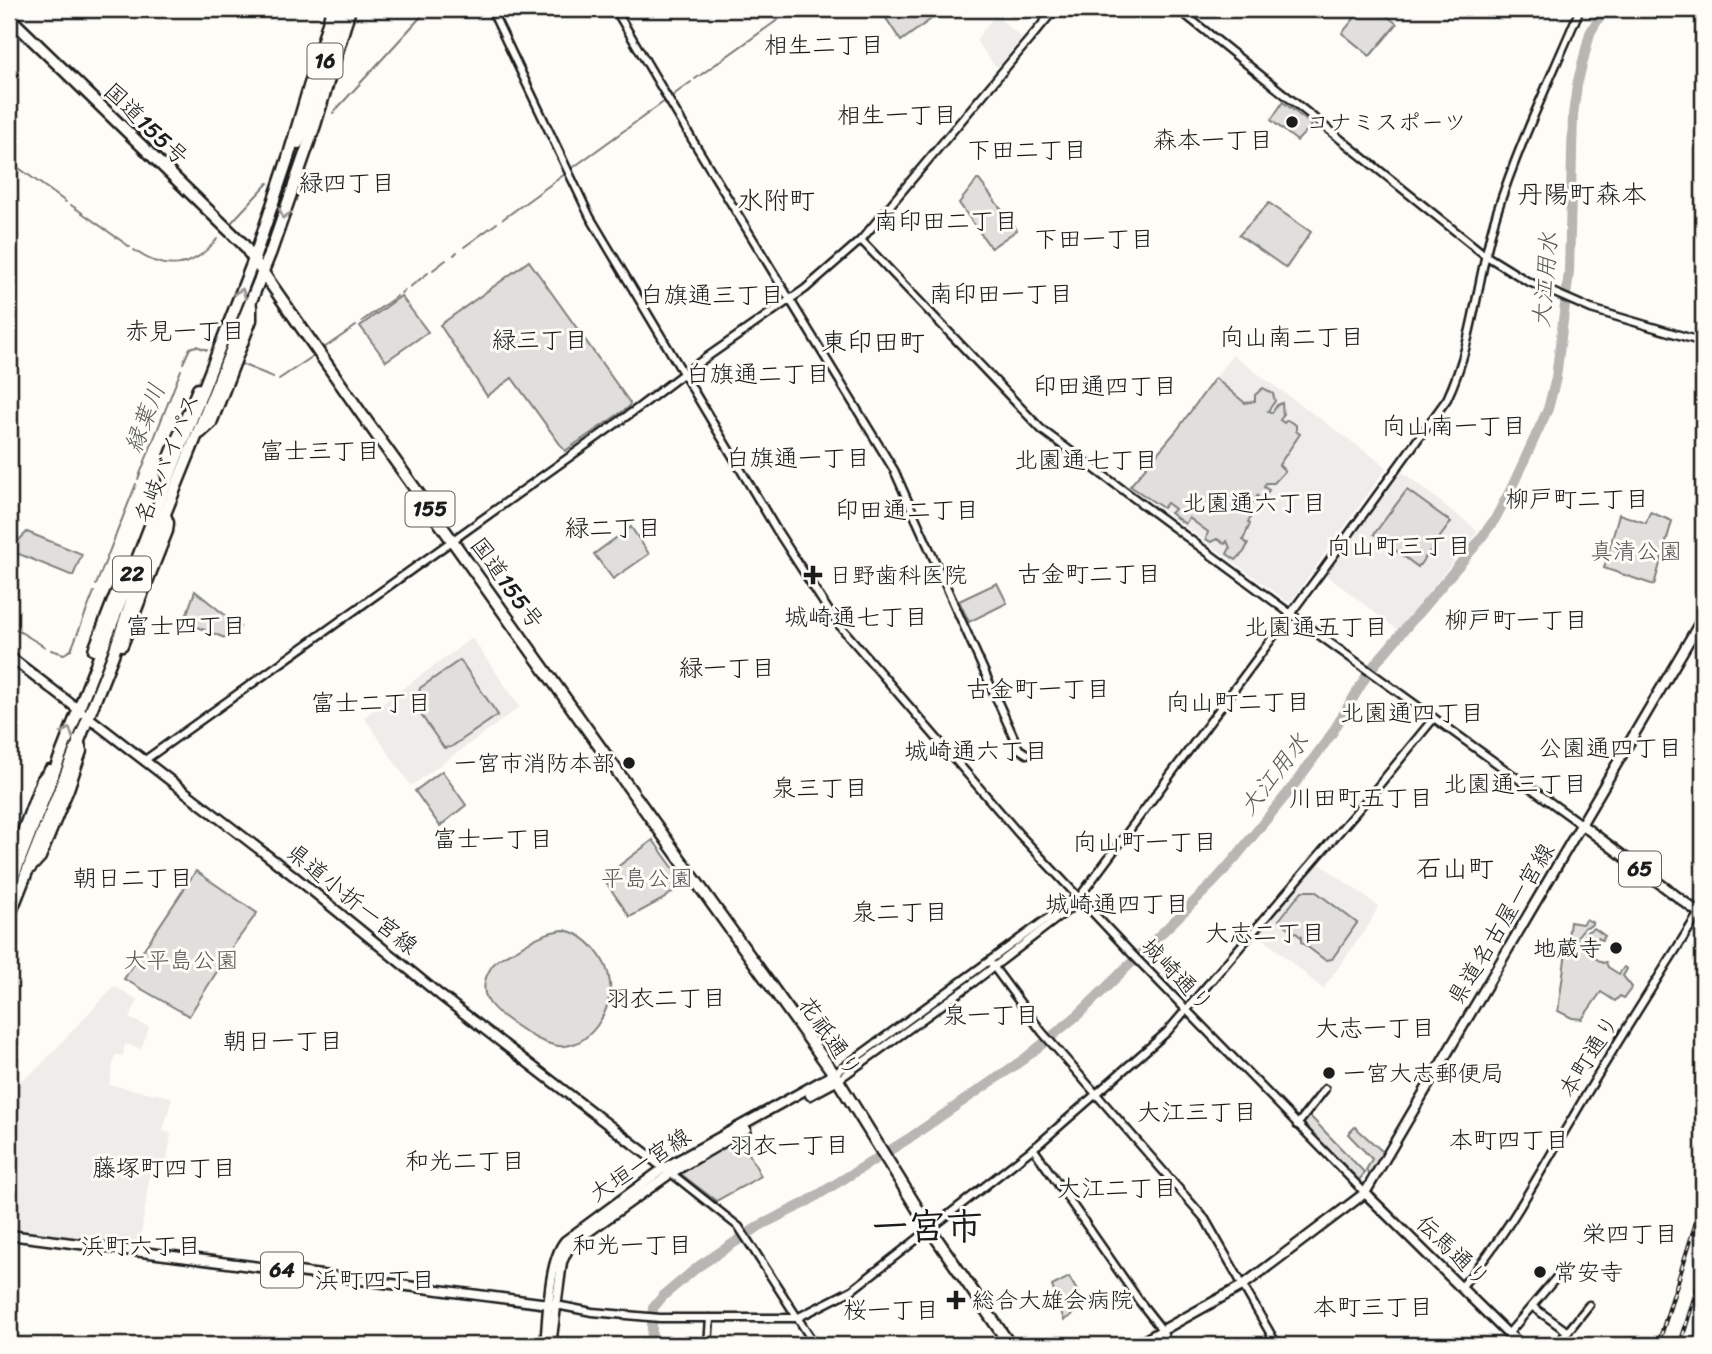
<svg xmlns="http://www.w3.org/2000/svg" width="1712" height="1354" viewBox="0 0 1712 1354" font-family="Sriracha,'Klee One',sans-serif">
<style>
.built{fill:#eeede9}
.green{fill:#e0dfdb;stroke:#7e7e7c;stroke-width:2}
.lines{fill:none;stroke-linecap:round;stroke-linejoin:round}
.stream{stroke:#797876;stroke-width:2}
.river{stroke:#b7b6b2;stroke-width:10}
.minor-casing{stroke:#1c1c1c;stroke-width:11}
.major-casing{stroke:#1c1c1c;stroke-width:13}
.highway-casing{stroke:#1c1c1c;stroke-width:15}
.minor{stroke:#fdfcf7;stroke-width:6}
.major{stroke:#fdfcf7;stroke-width:8}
.highway{stroke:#fdfcf7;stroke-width:10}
.rail-casing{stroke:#1c1c1c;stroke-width:4.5}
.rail{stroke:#fdfcf7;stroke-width:2;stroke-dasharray:5;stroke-linecap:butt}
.oneway{stroke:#989794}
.poi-dot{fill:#1c1c1c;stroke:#fdfcf7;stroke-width:2.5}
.labels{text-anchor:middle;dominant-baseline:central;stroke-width:6;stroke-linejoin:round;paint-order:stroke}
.shield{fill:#fdfcf7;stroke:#605f5e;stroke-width:2}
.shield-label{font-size:21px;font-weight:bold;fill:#1c1c1c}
.poi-label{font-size:23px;fill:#1c1c1c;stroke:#fdfcf7;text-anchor:start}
.street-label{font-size:23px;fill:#1c1c1c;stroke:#fdfcf7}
.park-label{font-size:23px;fill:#575655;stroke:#fdfcf7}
.neighbourhood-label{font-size:24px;fill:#1c1c1c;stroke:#fdfcf7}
.water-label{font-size:24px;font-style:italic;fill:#5a5a58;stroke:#fdfcf7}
.quarter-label{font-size:26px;fill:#1c1c1c;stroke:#fdfcf7}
.town-label{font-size:37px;font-weight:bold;fill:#1c1c1c;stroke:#fdfcf7}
</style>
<rect width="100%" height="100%" fill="#fdfcf7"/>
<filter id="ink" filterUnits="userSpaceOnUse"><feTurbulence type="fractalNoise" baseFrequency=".0143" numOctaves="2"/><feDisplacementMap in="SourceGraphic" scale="14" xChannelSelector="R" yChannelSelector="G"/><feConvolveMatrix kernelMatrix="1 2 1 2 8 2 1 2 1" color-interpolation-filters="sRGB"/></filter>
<g filter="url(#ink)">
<g class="built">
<polygon points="995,15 1022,38 999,66 995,66 976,40"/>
<polygon points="1232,355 1387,467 1291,601 1287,601 1131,487 1177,430"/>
<polygon points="1401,471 1478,531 1398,630 1326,575"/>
<polygon points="472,638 520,707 411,786 364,717"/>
<polygon points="1318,862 1378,906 1370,923 1323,989 1258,934"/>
<polygon points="114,986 138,1000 129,1018 149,1027 141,1049 125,1044 123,1056 115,1055 109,1085 172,1097 163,1131 171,1133 166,1167 151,1166 139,1248 9,1233 9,1089 37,1069"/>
</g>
<g class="green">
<polygon points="880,9 945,9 901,41"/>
<polygon points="1362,9 1379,9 1397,24 1370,56 1342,33"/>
<polygon points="1283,102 1312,125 1297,141 1271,120"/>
<polygon points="977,180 979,180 1017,230 991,248 959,203"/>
<polygon points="1269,203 1311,232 1286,268 1239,235"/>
<polygon points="529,261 630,403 629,407 565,451 512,378 487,396 440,325"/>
<polygon points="401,296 428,332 386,361 360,326"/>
<polygon points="1215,378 1245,403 1255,401 1255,395 1263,388 1273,394 1275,401 1268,411 1272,413 1277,405 1282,403 1283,416 1280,420 1284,423 1287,420 1296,425 1296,431 1300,434 1279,465 1285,471 1274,483 1266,483 1264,487 1269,490 1259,504 1255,502 1258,495 1247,511 1252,515 1248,522 1250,524 1243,540 1248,544 1244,552 1236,560 1227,554 1230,548 1227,541 1225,544 1217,539 1211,542 1206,539 1208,532 1189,518 1185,524 1170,513 1175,509 1167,503 1163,508 1130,486 1177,430"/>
<polygon points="1407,490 1451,522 1418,567 1374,534"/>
<polygon points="1650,512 1672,521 1654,585 1604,568 1619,514 1646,523"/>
<polygon points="631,527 649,554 613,579 594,554"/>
<polygon points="27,532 82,554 73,576 9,550"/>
<polygon points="997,583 1007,603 969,622 959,601"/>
<polygon points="195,591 240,627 225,638 184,622"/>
<polygon points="460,660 498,715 451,747 444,748 419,712 422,710 417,701 420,688"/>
<polygon points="442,771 466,805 440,826 415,791"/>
<polygon points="653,840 684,883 665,898 630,917 603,878"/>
<polygon points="196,871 257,913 233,946 189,1016 124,979"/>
<polygon points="1302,891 1315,891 1357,923 1332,959 1325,960 1301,942 1301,937 1279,920"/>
<polygon points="1586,919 1593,923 1590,926 1585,927 1577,937 1580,945 1585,948 1587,943 1583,940 1585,933 1594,928 1605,936 1602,940 1598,938 1589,949 1592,956 1603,963 1606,962 1608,967 1619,974 1624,967 1627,969 1623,976 1632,987 1624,998 1620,996 1615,1001 1601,992 1582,1019 1572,1018 1558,1011 1570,922 1582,924"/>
<path d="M563,930C586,933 608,959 610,983C613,1010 589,1049 559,1046C543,1044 528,1034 515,1025C492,1010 473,994 492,966C497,958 510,953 519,948C533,939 546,932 563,930Z"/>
<polygon points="1309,1115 1365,1173 1359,1180 1302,1123"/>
<polygon points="1355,1127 1383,1152 1370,1175 1366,1170 1372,1159 1348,1134"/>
<polygon points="740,1137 761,1176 716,1201 681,1174"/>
<polygon points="1069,1277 1086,1306 1064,1320 1052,1286"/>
</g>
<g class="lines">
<g class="stream">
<polyline points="695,79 793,9"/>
<polyline points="672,96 691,82"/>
<polyline points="333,113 428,9"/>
<polyline points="9,161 66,202"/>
<polyline points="571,169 665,101"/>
<polyline points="71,205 130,247"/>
<polyline points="503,219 565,174"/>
<polyline points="231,223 268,183"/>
<polyline points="464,247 497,223"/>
<path d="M134,250C166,273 193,269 217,239"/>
<polyline points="454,255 457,252"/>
<polyline points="433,270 446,260"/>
<polyline points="410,287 428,273"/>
<polyline points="401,293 405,290"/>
<polyline points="362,321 397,296"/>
<polyline points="324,348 356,326"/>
<polyline points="183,363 190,348 196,346 207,350"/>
<polyline points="241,364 273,377"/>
<polyline points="279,379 312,357"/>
<polyline points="138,479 181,370"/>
<polyline points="96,585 136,484"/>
<polyline points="9,625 45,647"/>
<polyline points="51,650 64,654 71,650 94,592"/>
</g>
<polyline class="river" points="651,1345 653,1308 663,1296 699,1266 761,1225 805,1203 908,1139 1024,1059 1079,1014 1213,883 1235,858 1291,789 1331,735 1370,670 1476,545 1495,519 1511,489 1548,409 1556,378 1569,272 1573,115 1577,85 1590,33 1604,9"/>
<g class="minor-casing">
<g id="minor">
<polyline points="491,9 590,217 776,529 834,619 1019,834 1129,951 1365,1193"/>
<polyline points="615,9 693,141 894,470 1019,749 1027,754"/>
<polyline points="1178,9 1485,255 1527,281 1591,309 1703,342"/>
<polyline points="861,240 1042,430 1326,640 1582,825"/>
<polyline points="145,760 638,408 684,373 805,289 861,240 1055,9"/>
<polyline points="990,962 1042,1032 1205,1219 1277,1345"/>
<polyline points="834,1074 1077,897"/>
<path d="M838,1080L974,982L1072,907L1320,574L1447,399C1475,340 1477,274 1497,212C1519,143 1552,76 1580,9"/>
<polyline points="1297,1125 1325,1089"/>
<polyline points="1033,1148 1140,1302 1162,1330 1168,1345"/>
<polyline points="671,1173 739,1227 815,1345"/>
<path d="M1462,1286C1507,1236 1538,1175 1573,1117C1613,1048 1656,981 1699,913L1703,916"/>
<polyline points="556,1305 592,1312 660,1318 797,1318 852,1290 1040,1143 1167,1032 1375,790 1434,718"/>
<polyline points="1533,1307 1568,1332"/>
<polyline points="1508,1334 1562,1271"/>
<polyline points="708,1345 710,1318"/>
<polyline points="1557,1345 1589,1305"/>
<polyline points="1630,1345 1631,1342 1638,1345"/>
</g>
</g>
<g class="major-casing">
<g id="major">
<polyline points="9,656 294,876 440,995 671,1173"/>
<polyline points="1582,825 1699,913 1703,907"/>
<polyline points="810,1095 838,1080"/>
<polyline points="1365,1193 1508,1334 1522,1345"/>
<polyline points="9,1235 556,1305"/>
<path d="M545,1345C548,1318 548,1261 565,1241L664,1168L834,1074"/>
<polyline points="551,1345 562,1262 570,1245 671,1173 746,1129"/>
<polyline points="1136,1345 1242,1286 1365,1193 1703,617"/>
</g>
</g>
<g class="highway-casing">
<g id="highway">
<polyline points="9,17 243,244 363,416 834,1074 930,1229 1010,1345"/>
<polyline points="298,143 304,129 340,9"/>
<polyline points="200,433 211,423 251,320 251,306"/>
<polyline points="167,477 168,462 198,389"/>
<polyline points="122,645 167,531 168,523 165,515"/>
<polyline points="94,650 115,596 129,567"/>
<polyline points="9,869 42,780 50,770"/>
<polyline points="29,869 40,857 68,789 81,751 78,740"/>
<polyline points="9,888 254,259 288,158 332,9"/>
<polyline points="9,917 113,655 139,578 270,254 315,125 350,9"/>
</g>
</g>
<use href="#minor" class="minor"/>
<use href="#major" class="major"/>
<use href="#highway" class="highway"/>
<g class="rail-casing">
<g id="rail">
<polyline points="1658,1345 1703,1200"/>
<polyline points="1680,1345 1703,1269"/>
</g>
</g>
<use href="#rail" class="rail"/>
</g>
<defs><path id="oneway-chevron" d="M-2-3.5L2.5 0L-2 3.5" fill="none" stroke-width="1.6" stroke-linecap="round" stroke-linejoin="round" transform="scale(1.75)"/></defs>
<g class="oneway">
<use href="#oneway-chevron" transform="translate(284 214) rotate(109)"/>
<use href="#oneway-chevron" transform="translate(241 293) rotate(-69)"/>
<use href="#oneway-chevron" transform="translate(68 732) rotate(-69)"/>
</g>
</g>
<g class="poi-dot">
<circle cx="1292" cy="122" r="7"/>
<path d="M809.5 564.5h7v7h7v7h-7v7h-7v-7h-7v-7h7z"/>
<circle cx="629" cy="763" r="7"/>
<circle cx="1616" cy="948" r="7"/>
<circle cx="1329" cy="1073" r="7"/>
<circle cx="1540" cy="1272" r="7"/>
<path d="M952.5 1289.5h7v7h7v7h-7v7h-7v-7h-7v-7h7z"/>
</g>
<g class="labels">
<g class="shield">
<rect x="307.5" y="43.5" width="35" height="35" rx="5"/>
<rect x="405.5" y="491.5" width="49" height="35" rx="5"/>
<rect x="113" y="556.5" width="38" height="35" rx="5"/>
<rect x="1619" y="851.5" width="42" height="35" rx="5"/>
<rect x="261" y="1252.5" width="42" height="35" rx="5"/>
</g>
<g class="shield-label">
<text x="325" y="61">16</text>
<text x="430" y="509">155</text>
<text x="132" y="574">22</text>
<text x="1640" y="869">65</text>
<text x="282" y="1270">64</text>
</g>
<g class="poi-label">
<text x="1306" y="122">コナミスポーツ</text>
<text x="829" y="575">日野歯科医院</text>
<text x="615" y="763" text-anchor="end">一宮市消防本部</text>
<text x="1602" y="948" text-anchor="end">地蔵寺</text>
<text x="1343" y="1073">一宮大志郵便局</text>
<text x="1554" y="1272">常安寺</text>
<text x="972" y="1300">総合大雄会病院</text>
</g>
<g class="street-label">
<text transform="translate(146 124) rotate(44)">国道155号</text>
<text transform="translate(167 458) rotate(-68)">名岐バイパス</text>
<text transform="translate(507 583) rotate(54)">国道155号</text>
<text transform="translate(352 899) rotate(39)">県道小折一宮線</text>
<text transform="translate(1501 924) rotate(-59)">県道名古屋一宮線</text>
<text transform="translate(1177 975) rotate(46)">城崎通り</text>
<text transform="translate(830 1037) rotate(55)">花祇通り</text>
<text transform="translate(1589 1056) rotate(-58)">本町通り</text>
<text transform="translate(640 1165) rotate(-33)">大垣一宮線</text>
<text transform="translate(1453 1251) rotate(44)">伝馬通り</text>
</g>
<g class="park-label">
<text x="1636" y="551">真清公園</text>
<text x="647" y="878">平島公園</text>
<text x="181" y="960">大平島公園</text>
</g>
<g class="neighbourhood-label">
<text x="824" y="45">相生二丁目</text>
<text x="897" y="115">相生一丁目</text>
<text x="1213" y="140">森本一丁目</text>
<text x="1027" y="150">下田二丁目</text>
<text x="347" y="183">緑四丁目</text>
<text x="946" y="221">南印田二丁目</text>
<text x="1094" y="239">下田一丁目</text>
<text x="1001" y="294">南印田一丁目</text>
<text x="712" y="295">白旗通三丁目</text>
<text x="185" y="331">赤見一丁目</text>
<text x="1292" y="337">向山南二丁目</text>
<text x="540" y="340">緑三丁目</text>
<text x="758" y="374">白旗通二丁目</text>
<text x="1105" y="386">印田通四丁目</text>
<text x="1454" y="426">向山南一丁目</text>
<text x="320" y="451">富士三丁目</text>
<text x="798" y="458">白旗通一丁目</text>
<text x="1086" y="460">北園通七丁目</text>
<text x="1577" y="499">柳戸町二丁目</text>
<text x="1254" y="503">北園通六丁目</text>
<text x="907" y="510">印田通二丁目</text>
<text x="613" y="528">緑二丁目</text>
<text x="1399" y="546">向山町三丁目</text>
<text x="1089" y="574">古金町二丁目</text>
<text x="856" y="617">城崎通七丁目</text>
<text x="1516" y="620">柳戸町一丁目</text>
<text x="186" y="626">富士四丁目</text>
<text x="1316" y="627">北園通五丁目</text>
<text x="727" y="668">緑一丁目</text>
<text x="1038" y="689">古金町一丁目</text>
<text x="1238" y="702">向山町二丁目</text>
<text x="371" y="703">富士二丁目</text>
<text x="1412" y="713">北園通四丁目</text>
<text x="1610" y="748">公園通四丁目</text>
<text x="976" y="751">城崎通六丁目</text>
<text x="1515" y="784">北園通三丁目</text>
<text x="820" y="788">泉三丁目</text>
<text x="1361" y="798">川田町五丁目</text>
<text x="493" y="839">富士一丁目</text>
<text x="1145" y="842">向山町一丁目</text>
<text x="133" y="878">朝日二丁目</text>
<text x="1117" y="904">城崎通四丁目</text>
<text x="900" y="912">泉二丁目</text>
<text x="1265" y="933">大志二丁目</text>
<text x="666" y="998">羽衣二丁目</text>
<text x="991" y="1015">泉一丁目</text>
<text x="1375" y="1028">大志一丁目</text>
<text x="283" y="1041">朝日一丁目</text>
<text x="1197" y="1112">大江三丁目</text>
<text x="1509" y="1140">本町四丁目</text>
<text x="789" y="1145">羽衣一丁目</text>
<text x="465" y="1161">和光二丁目</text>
<text x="164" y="1168">藤塚町四丁目</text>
<text x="1117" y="1188">大江二丁目</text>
<text x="1630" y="1234">栄四丁目</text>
<text x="632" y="1245">和光一丁目</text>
<text x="141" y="1246">浜町六丁目</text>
<text x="375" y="1280">浜町四丁目</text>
<text x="1373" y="1307">本町三丁目</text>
<text x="891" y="1310">桜一丁目</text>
</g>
<g class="water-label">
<text transform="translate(1545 280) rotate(-85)">大江用水</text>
<text transform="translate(145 418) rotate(-69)">縁葉川</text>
<text transform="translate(1274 774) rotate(-52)">大江用水</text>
</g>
<g class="quarter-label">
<text x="1582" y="194">丹陽町森本</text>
<text x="776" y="200">水附町</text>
<text x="873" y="342">東印田町</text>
<text x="1455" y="868">石山町</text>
</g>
<g class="town-label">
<text x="927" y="1226">一宮市</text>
</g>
</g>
<rect width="1712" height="1354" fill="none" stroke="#fdfcf7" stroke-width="35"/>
<rect x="18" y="18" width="1677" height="1319" fill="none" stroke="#1c1c1c" stroke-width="2.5" filter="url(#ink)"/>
</svg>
